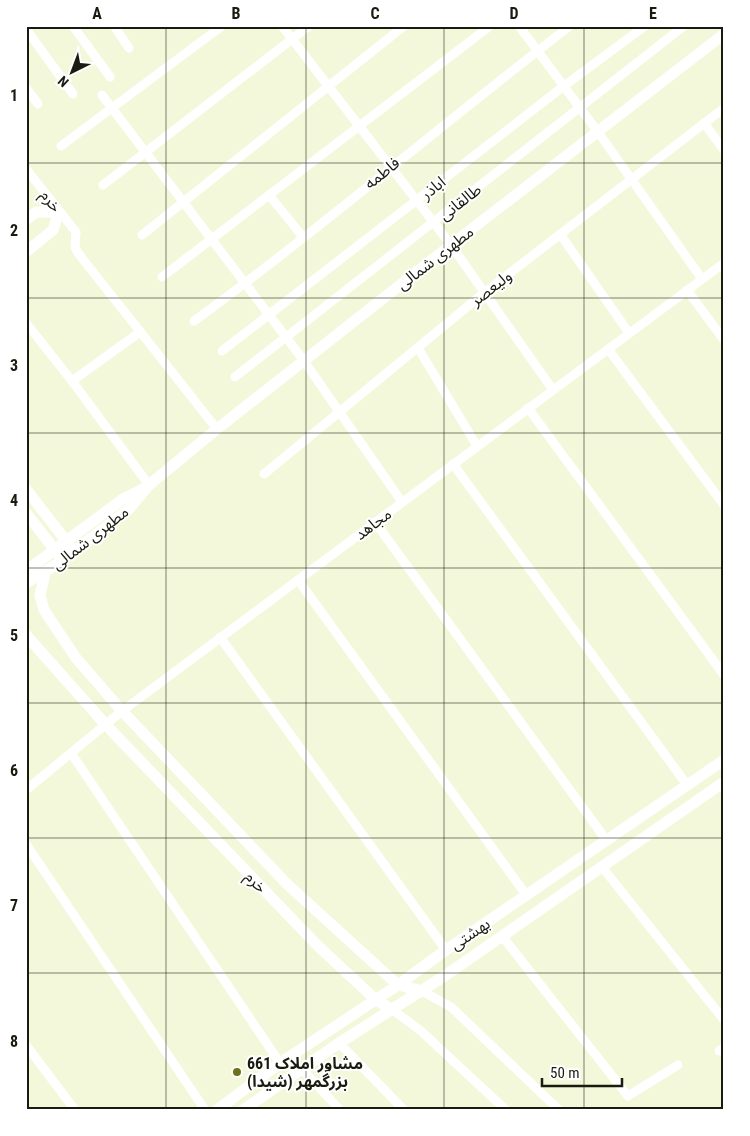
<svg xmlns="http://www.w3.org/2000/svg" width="750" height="1136" viewBox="0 0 750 1136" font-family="'Roboto Condensed','Noto Sans Arabic',sans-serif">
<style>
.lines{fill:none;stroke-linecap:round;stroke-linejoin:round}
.minor{stroke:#fff;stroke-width:9}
.tertiary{stroke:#fff;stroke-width:11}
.grid{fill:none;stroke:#1a1b10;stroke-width:1;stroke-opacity:0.55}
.poi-dot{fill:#6d731b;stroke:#fff;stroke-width:2}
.labels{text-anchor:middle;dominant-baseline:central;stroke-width:4;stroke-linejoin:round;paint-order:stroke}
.street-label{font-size:16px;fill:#1a1b10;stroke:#fff}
.poi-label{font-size:16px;font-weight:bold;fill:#1a1b10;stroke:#fff;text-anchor:start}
.neatline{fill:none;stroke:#1a1b10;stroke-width:2}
.grid-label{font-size:16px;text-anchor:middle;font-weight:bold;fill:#1a1b10}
</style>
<rect width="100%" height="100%" fill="#f4f8da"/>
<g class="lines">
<g class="minor">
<polyline points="73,26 110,77"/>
<polyline points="114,26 129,48"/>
<polyline points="282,26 451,245 553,390"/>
<polyline points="519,26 598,132 702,279"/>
<polyline points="26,29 73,94"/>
<polyline points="26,88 38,104"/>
<polyline points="102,95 304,361 402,502"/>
<polyline points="704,123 724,150"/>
<polyline points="61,146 222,26"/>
<polyline points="26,169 76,232 75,247 78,253 217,429"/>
<polyline points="103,185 309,26"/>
<polyline points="269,195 303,237"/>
<polyline points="560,234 629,333"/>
<polyline points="142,235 404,26"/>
<polyline points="162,277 490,26"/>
<polyline points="687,290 724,340"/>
<path d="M194,321C323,227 444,122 570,26"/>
<polyline points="26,323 72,381 149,485"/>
<polyline points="418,348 477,446"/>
<polyline points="608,349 724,505"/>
<polyline points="222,351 564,86 645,26"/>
<polyline points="235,377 684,26"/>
<polyline points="72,381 140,332"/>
<polyline points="528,408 724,675"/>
<polyline points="453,464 687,785"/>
<polyline points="264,474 484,293 724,108"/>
<polyline points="375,522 607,841"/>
<polyline points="298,580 527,896"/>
<polyline points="220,637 446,950"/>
<polyline points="71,753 280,1063"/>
<polyline points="26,790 122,711 724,263"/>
<polyline points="26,844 205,1110"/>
<polyline points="602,867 724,1020"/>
<polyline points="502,936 628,1096 678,1065"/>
<polyline points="422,991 451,1007 559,1110"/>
<polyline points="393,1010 421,1031 506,1110"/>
<polyline points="339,1043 404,1110"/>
<polyline points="26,1045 75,1110"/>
<polyline points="719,1051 724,1047"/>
<polyline points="301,1068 340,1110"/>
</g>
<g class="tertiary">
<polyline points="26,220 36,212 59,212 53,230 26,252"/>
<polyline points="26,489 70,546"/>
<polyline points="26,513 59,555"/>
<polyline points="26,571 123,499 143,489"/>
<polyline points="45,573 40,595 44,610 76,658 122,711 287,884 398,985 422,991"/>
<polyline points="26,583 57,564 129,509 149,485 217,429 451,245 724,34"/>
<polyline points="26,635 105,724 317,945 376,1000 393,1010"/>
<polyline points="217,1110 280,1063 398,985 446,950 724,760"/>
<polyline points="243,1110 339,1043 446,975 724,782"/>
</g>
</g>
<path class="grid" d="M166,26V1110M306,26V1110M444,26V1110M584,26V1110M26,163H724M26,298H724M26,433H724M26,568H724M26,703H724M26,838H724M26,973H724"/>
<circle class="poi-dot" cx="237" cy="1072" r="5"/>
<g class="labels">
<g class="street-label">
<text transform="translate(382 173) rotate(-39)">فاطمه</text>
<text transform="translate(433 188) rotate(-38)">اباذر</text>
<text transform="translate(51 201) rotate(52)">خرم</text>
<text transform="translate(460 202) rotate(-38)">طالقانی</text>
<text transform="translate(435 258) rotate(-38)">مطهری شمالی</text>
<text transform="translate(491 288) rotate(-38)">ولیعصر</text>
<text transform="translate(373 524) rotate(-37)">مجاهد</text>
<text transform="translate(90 538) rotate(-38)">مطهری شمالی</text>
<text transform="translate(256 882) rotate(46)">خرم</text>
<text transform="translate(470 934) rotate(-34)">بهشتی</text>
</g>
<g class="poi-label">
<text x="247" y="1063">مشاور املاک 661<tspan x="247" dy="18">بزرگمهر (شیدا)</tspan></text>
</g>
</g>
<rect width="750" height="1136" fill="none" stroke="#ffffff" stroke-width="55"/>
<g transform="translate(72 72) rotate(222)" stroke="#ffffff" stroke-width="4" paint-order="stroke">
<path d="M0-4L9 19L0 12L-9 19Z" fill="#1a1b10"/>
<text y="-8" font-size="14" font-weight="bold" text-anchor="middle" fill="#1a1b10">N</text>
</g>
<path d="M542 1078v8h80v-8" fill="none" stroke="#1a1b10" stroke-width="2.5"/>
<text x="550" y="1078" font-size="15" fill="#1a1b10" stroke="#ffffff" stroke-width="4" paint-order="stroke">50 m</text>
<rect x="28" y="28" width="694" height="1080" class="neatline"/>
<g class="grid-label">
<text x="97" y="19">A</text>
<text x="236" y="19">B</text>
<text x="375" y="19">C</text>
<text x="514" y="19">D</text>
<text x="653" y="19">E</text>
<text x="14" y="101">1</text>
<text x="14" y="236">2</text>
<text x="14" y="371">3</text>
<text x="14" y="506">4</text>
<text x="14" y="641">5</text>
<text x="14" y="776">6</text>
<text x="14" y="911">7</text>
<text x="14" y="1047">8</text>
</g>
</svg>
